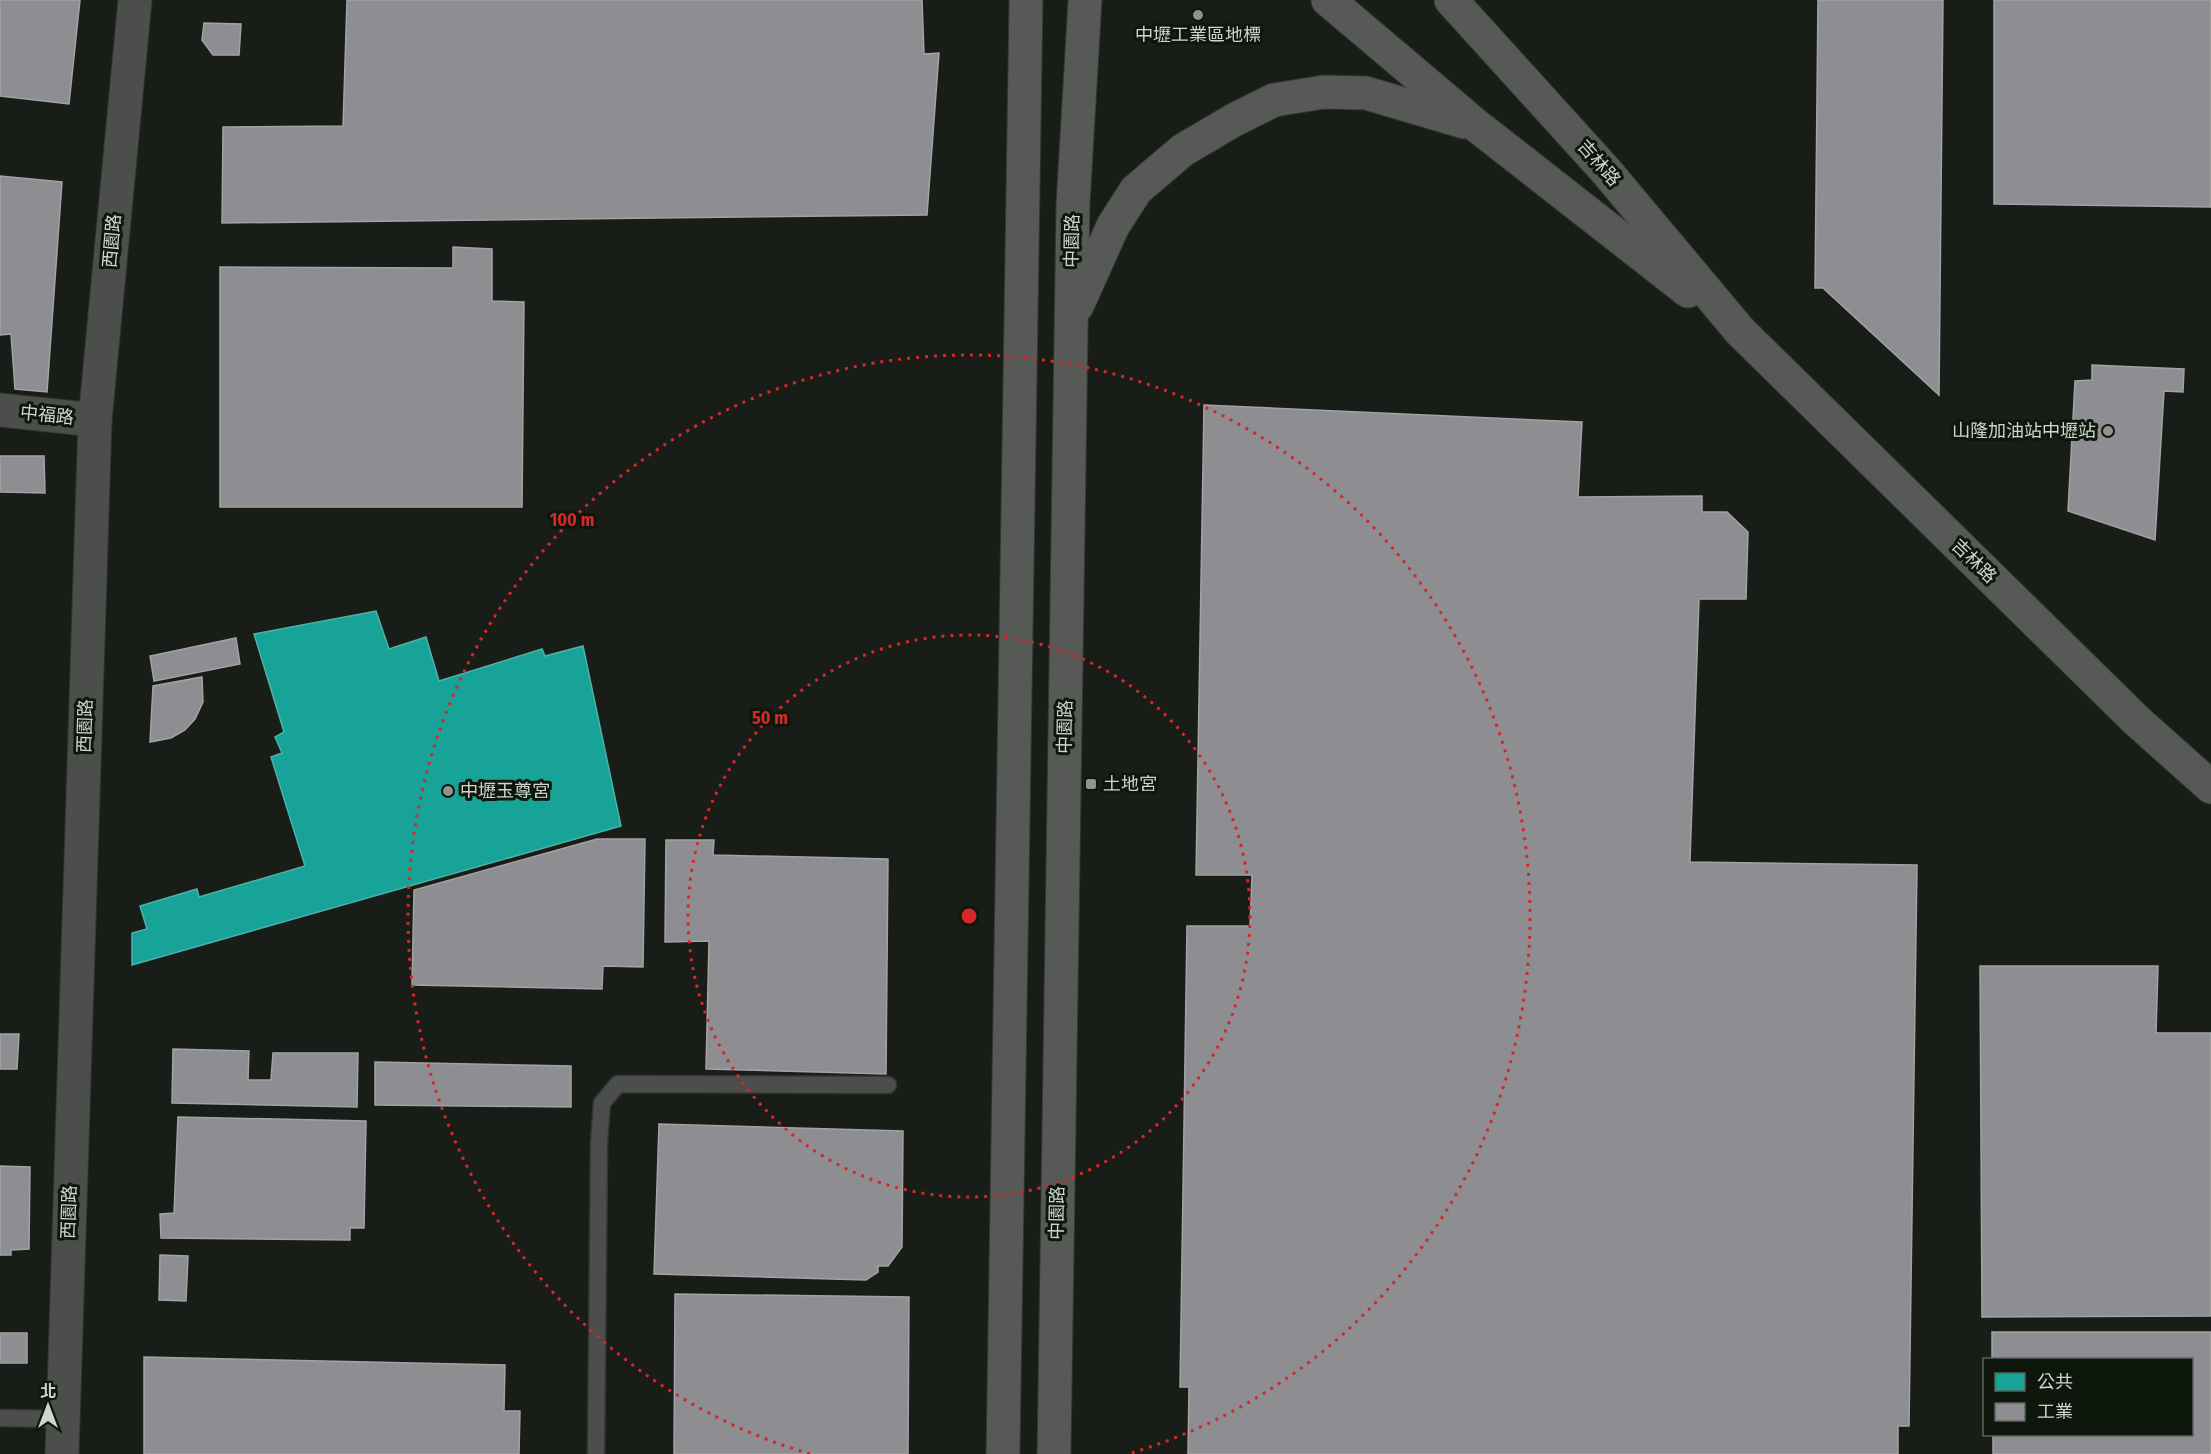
<svg xmlns="http://www.w3.org/2000/svg" width="2211" height="1454" viewBox="0 0 2211 1454" font-family="'Fira Sans Condensed','Noto Sans TC',sans-serif">
<style>
.public{fill:#17a398;stroke:#4eb2a8;stroke-width:1.5}
.industry{fill:#8d8d92;stroke:#a1a3a4;stroke-width:1.5}
.lines{fill:none;stroke-linecap:round;stroke-linejoin:round}
.lane-casing{stroke:#323632;stroke-width:19}
.street-casing{stroke:#323632;stroke-width:35}
.secondary-casing{stroke:#323632;stroke-width:35}
.lane{stroke:#4c4e4c;stroke-width:16}
.street{stroke:#4c4e4c;stroke-width:33}
.secondary{stroke:#575957;stroke-width:33}
.ring{fill:none;stroke:#d62828;stroke-width:3;stroke-dasharray:3 6}
.poi-dot{fill:#8f958e;stroke:#0e170c;stroke-width:2}
.labels{text-anchor:middle;dominant-baseline:central;stroke-width:6;stroke-linejoin:round;paint-order:stroke}
.poi-label{font-size:18px;fill:#cfd5ce;stroke:#0e170c;text-anchor:start}
.street-label{font-size:18px;fill:#cfd5ce;stroke:#0e170c}
.centre{fill:#d62828;stroke:#0e170c;stroke-width:3}
.ring-label{font-size:18px;text-anchor:middle;font-weight:bold;fill:#d62828;stroke:#0e170c;stroke-width:6;stroke-linejoin:round;paint-order:stroke}
</style>
<rect width="100%" height="100%" fill="#181d18"/>
<polygon class="public" points="376,611 389,649 426,637 439,681 542,649 545,656 583,646 621,826 132,965 132,933 147,929 140,906 197,889 199,897 305,866 271,757 282,753 275,737 284,732 254,634"/>
<g class="industry">
<polygon points="0,0 80,0 69,104 0,96"/>
<polygon points="347,0 922,0 924,54 939,53 927,215 222,223 223,127 343,126"/>
<polygon points="1818,0 1943,0 1939,395 1823,288 1815,288"/>
<polygon points="1994,0 2211,0 2211,207 1994,204"/>
<polygon points="204,23 241,24 239,55 213,55 202,40"/>
<polygon points="0,176 62,182 47,392 15,389 11,334 0,335"/>
<polygon points="453,247 492,249 492,301 524,302 522,507 220,507 220,267 453,268"/>
<polygon points="2092,365 2184,369 2183,392 2164,391 2155,540 2068,511 2075,381 2092,380"/>
<polygon points="1204,405 1582,422 1578,497 1702,496 1702,512 1727,512 1748,532 1746,599 1699,599 1690,862 1917,865 1909,1426 1898,1426 1898,1454 1188,1454 1189,1387 1180,1387 1187,926 1250,926 1252,875 1196,875"/>
<polygon points="0,456 44,456 45,493 0,492"/>
<polygon points="236,638 240,664 154,681 150,656"/>
<polygon points="202,677 203,702 195,719 185,730 171,738 150,742 153,686"/>
<polygon points="597,839 645,839 643,967 603,966 602,989 412,985 414,890"/>
<polygon points="666,840 714,840 713,855 888,859 886,1074 706,1069 709,941 665,942"/>
<polygon points="1980,966 2158,966 2156,1033 2211,1033 2211,1316 1982,1317"/>
<polygon points="0,1034 19,1034 17,1069 0,1069"/>
<polygon points="173,1049 249,1051 248,1080 271,1080 273,1053 358,1053 357,1107 172,1103"/>
<polygon points="375,1062 571,1066 571,1107 375,1105"/>
<polygon points="178,1117 366,1121 364,1228 350,1228 350,1240 161,1238 160,1214 174,1213"/>
<polygon points="659,1124 903,1131 902,1247 888,1266 878,1266 878,1272 866,1280 654,1274"/>
<polygon points="0,1166 30,1167 29,1249 11,1250 11,1255 0,1255"/>
<polygon points="160,1255 188,1256 186,1301 159,1300"/>
<polygon points="675,1294 909,1297 908,1454 674,1454"/>
<polygon points="1992,1332 2211,1332 2211,1454 1993,1454 1993,1434 2192,1434 2192,1360 1992,1360"/>
<rect x="0" y="1333" width="27" height="30"/>
<polygon points="144,1357 505,1365 504,1411 520,1411 519,1454 144,1454"/>
</g>
<g class="lines">
<g class="lane-casing">
<g id="lane">
<polyline points="0,1418 63,1419"/>
<polyline points="596,1454 599,1143 602,1103 618,1084 888,1085"/>
</g>
</g>
<g class="street-casing">
<g id="street">
<polyline points="0,410 95,420"/>
<polyline points="62,1454 95,420 135,0"/>
</g>
</g>
<g class="secondary-casing">
<g id="secondary">
<polyline points="1328,0 1477,126 1688,291"/>
<polyline points="1451,0 1606,171 1740,331 2136,720 2211,787"/>
<polyline points="1077,306 1113,226 1136,190 1183,150 1234,120 1274,100 1324,92 1366,93 1464,122"/>
<polyline points="1003,1454 1026,0"/>
<polyline points="1054,1454 1073,204 1085,0"/>
</g>
</g>
<use href="#lane" class="lane"/>
<use href="#street" class="street"/>
<use href="#secondary" class="secondary"/>
</g>
<g class="ring">
<circle cx="969" cy="916" r="281"/>
<path d="M810 1454A561 561 0 1 1 1128 1454"/>
</g>
<g class="poi-dot">
<circle cx="1198" cy="15" r="6"/>
<circle cx="2108" cy="431" r="6"/>
<rect x="1085" y="778" width="12" height="12" rx="3"/>
<circle cx="448" cy="791" r="6"/>
</g>
<g class="labels">
<g class="poi-label">
<text x="1198" y="35" text-anchor="middle">中壢工業區地標</text>
<text x="2096" y="431" text-anchor="end">山隆加油站中壢站</text>
<text x="1103" y="784">土地宮</text>
<text x="460" y="791">中壢玉尊宮</text>
</g>
<g class="street-label">
<text transform="translate(1599 163) rotate(49)">吉林路</text>
<text transform="translate(112 241) rotate(-85)">西園路</text>
<text transform="translate(1072 241) rotate(-89)">中園路</text>
<text transform="translate(47 415) rotate(6)">中福路</text>
<text transform="translate(1974 561) rotate(44)">吉林路</text>
<text transform="translate(85 726) rotate(-88)">西園路</text>
<text transform="translate(1065 727) rotate(-89)">中園路</text>
<text transform="translate(69 1212) rotate(-88)">西園路</text>
<text transform="translate(1057 1213) rotate(-89)">中園路</text>
</g>
</g>
<circle cx="969" cy="916" r="9" class="centre"/>
<g class="ring-label">
<text x="572" y="526">100 m</text>
<text x="770" y="724">50 m</text>
</g>
<rect x="1983" y="1358" width="210" height="78" fill="#0e170c" stroke="#5b635a" stroke-width="1.5"/>
<rect x="1995" y="1373" width="30" height="18" fill="#17a398" stroke="#5b635a" stroke-width="1.5"/>
<text x="2037" y="1388" font-size="18" fill="#cfd5ce">公共</text>
<rect x="1995" y="1403" width="30" height="18" fill="#8d8d92" stroke="#5b635a" stroke-width="1.5"/>
<text x="2037" y="1418" font-size="18" fill="#cfd5ce">工業</text>
<g transform="translate(48 1406)" stroke="#0e170c" stroke-width="4.5" paint-order="stroke">
<path d="M0-4.5L10 22L0 15L-10 22Z" fill="#cfd5ce"/>
<text y="-9" font-size="16" font-weight="bold" text-anchor="middle" fill="#cfd5ce">北</text>
</g>
</svg>
